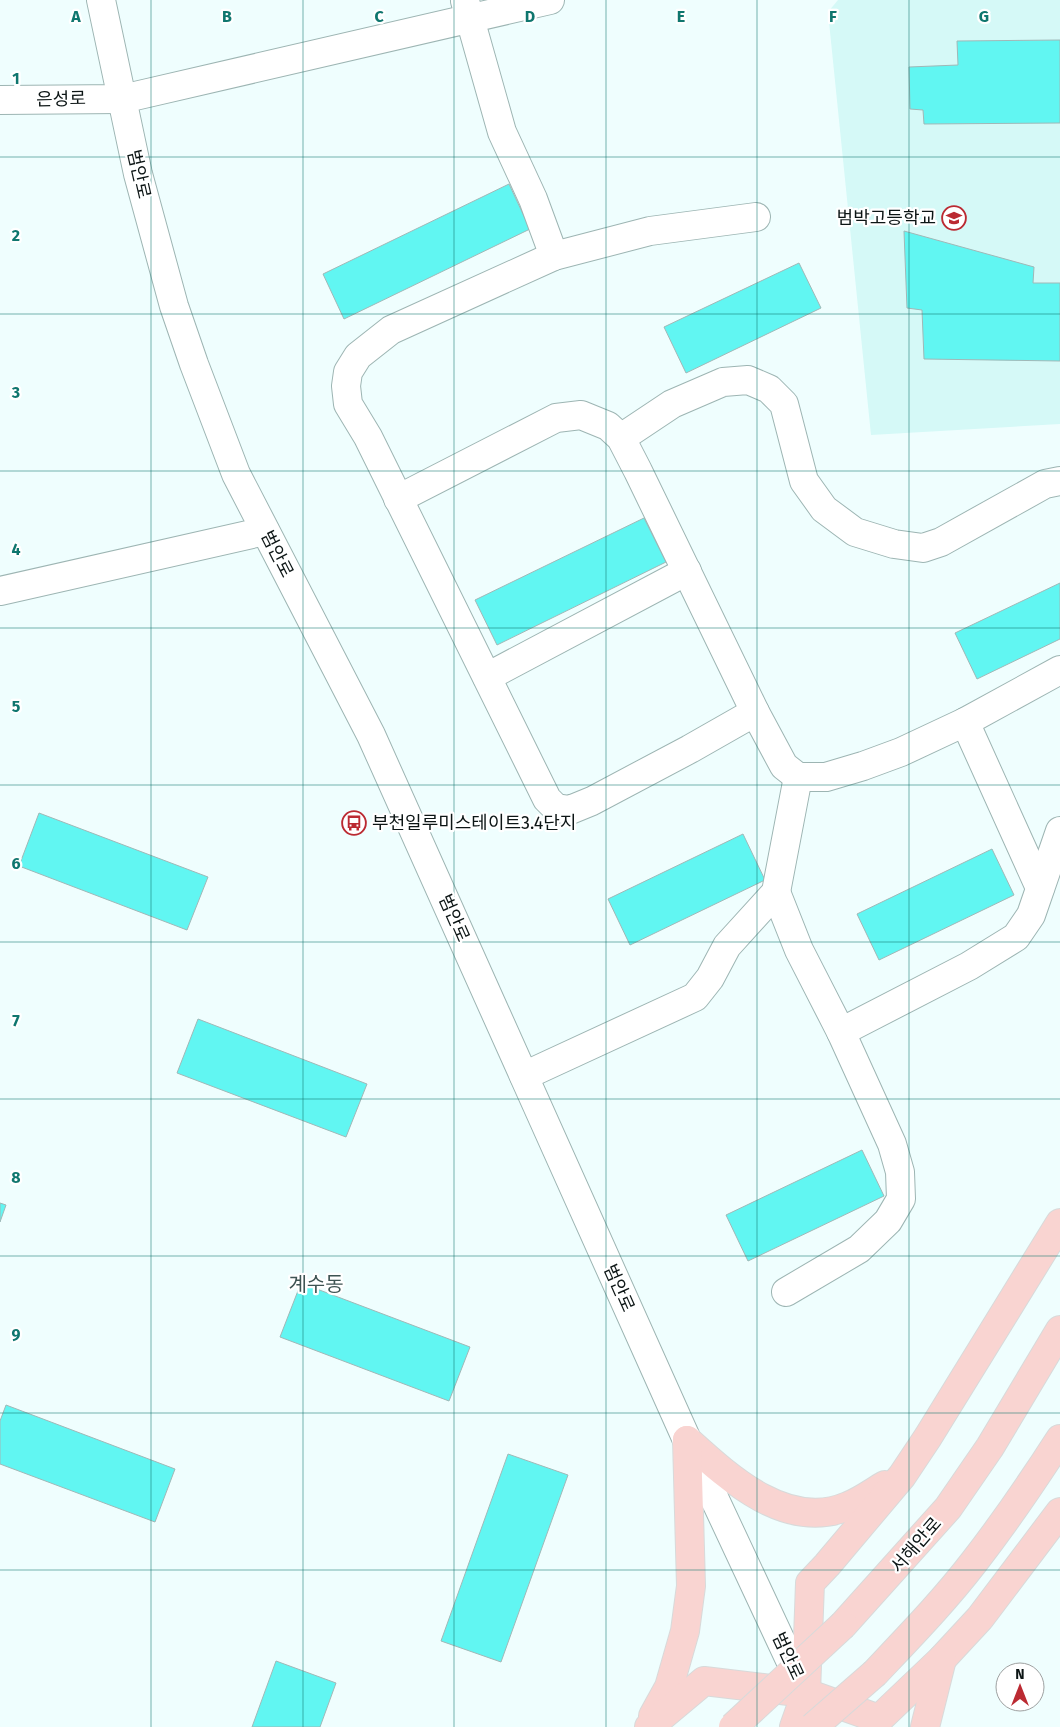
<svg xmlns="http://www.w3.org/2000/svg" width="1060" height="1727" viewBox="0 0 1060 1727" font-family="'Fira Sans','Noto Sans KR',sans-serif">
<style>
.built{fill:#d5f9f7}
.building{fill:#61f6f2;stroke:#a0b8b7}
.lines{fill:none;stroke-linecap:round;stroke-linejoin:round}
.minor-casing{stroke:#9db5b3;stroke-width:30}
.major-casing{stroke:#d8dada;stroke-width:30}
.minor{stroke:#fff;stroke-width:28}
.major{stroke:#f9d4d1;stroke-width:28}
.major-bridge-casing{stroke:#d8dada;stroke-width:30;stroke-linecap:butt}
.major-bridge{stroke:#f9d4d1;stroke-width:28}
.grid{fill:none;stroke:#0f766e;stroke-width:1;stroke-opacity:0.55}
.labels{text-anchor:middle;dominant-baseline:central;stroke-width:4.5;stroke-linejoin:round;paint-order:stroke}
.street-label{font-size:18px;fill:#0c1515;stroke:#fff}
.poi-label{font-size:18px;fill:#0c1515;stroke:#fff;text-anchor:end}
.quarter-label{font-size:20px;fill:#3e5453;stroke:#fff}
.grid-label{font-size:16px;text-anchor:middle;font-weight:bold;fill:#0f766e;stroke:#fff;stroke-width:4.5;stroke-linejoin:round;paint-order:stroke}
</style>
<rect width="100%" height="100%" fill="#effefe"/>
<polygon class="built" points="838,0 1060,0 1060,424 871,435 828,12"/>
<g class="building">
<polygon points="1060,40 1060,123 924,124 923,110 910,109 909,67 958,65 957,41"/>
<polygon points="509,184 530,229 344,319 323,274"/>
<polygon points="904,231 1034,267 1033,283 1060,283 1060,361 924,359 922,310 907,308"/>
<polygon points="799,263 821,308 686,373 664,327"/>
<polygon points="644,518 666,562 497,645 475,600"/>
<polygon points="1060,583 1060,639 977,679 955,633"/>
<polygon points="39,813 208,877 187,930 19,866"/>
<polygon points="743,834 765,880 630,945 608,899"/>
<polygon points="992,849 1014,895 879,960 857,914"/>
<polygon points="198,1019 367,1084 346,1137 177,1073"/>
<polygon points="862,1150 884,1196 748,1261 726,1215"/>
<polygon points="0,1203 6,1205 0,1222"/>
<polygon points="301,1283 470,1347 449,1401 280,1337"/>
<polygon points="6,1405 175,1469 155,1522 0,1464 0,1421"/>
<polygon points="508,1454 568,1475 501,1662 441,1641"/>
<polygon points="276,1661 336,1683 320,1727 252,1727"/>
</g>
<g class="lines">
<g class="minor-casing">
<g id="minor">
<polyline points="101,0 138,174 174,306 194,364 236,474 371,735 687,1440 804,1690"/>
<polyline points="465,1 502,132 533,199 554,256"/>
<polyline points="0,100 122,99 550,0"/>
<polyline points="756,217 650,231 554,256 391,330 358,356 348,372 346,386 348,404 368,437 547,799 556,808 570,810 592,801 690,749 755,712 784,766 798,777 826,777 863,766 901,752 965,722 1060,670"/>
<polyline points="621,438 672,404 723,382 748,380 769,389 784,404 804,481 824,509 855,532 894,544 923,548 941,542 1045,484 1060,481"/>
<polyline points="398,499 556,418 581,415 608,426 621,438 638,471 755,712"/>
<polyline points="0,591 265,531"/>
<polyline points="487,677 687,571"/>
<polyline points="965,722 1040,888"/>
<polyline points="776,892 799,950 841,1032"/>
<polyline points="524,1076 695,997 710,978 727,946 776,892 798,777"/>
<polyline points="786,1292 859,1249 888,1221 901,1199 900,1172 892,1144 841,1032 969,966 1016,937 1031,915 1060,831"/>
</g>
</g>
<g class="major-casing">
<g id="major">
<path d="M687,1440C729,1478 787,1532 848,1506C861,1501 873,1492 885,1485"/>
<polyline points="843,1625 948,1508 990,1447 1060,1330"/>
<path d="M875,1673C909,1637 944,1601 974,1562C1005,1522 1033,1481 1060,1439"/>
<polyline points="653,1716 669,1687 685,1631 691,1586 687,1440"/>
<polyline points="649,1727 704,1681 806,1693 810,1583 827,1565 902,1476 928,1437 1060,1223"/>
<polyline points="794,1727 806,1693 879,1719 942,1659 980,1618 1060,1512"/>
<polyline points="925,1727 942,1659"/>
</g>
</g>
<use href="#minor" class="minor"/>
<use href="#major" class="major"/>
<g class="major-bridge-casing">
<g id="major-bridge">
<polyline points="733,1727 843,1625"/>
<polyline points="813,1727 875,1673"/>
</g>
</g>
<use href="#major-bridge" class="major-bridge"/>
</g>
<path class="grid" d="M151,0V1727M303,0V1727M454,0V1727M606,0V1727M757,0V1727M909,0V1727M0,157H1060M0,314H1060M0,471H1060M0,628H1060M0,785H1060M0,942H1060M0,1099H1060M0,1256H1060M0,1413H1060M0,1570H1060"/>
<defs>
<g id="school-ring" transform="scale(1.25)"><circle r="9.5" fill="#fff" stroke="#bb2a32" stroke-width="1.5"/><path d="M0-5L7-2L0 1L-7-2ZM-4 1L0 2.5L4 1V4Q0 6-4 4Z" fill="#bb2a32"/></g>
<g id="bus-ring" transform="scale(1.25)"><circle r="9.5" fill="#fff" stroke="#bb2a32" stroke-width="1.5"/><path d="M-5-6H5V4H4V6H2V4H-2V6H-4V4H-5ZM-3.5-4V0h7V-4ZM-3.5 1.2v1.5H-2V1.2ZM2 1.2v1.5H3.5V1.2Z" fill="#bb2a32"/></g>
</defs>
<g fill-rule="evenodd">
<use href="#school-ring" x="954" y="218"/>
<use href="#bus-ring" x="354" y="823"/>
</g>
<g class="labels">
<g class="street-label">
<text transform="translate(61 99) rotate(-1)">은성로</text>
<text transform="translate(139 174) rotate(77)">범안로</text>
<text transform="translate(277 554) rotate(63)">범안로</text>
<text transform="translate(454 918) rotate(66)">범안로</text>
<text transform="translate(619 1288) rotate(66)">범안로</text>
<text transform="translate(916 1545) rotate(-49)">서해안로</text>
<text transform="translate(788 1656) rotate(65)">범안로</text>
</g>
<g class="poi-label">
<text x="936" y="218">범박고등학교</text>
<text x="372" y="823" text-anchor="start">부천일루미스테이트3.4단지</text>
</g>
<g class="quarter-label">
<text x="316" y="1284">계수동</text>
</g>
</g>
<g class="grid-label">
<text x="76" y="22">A</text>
<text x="227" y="22">B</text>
<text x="379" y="22">C</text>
<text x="530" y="22">D</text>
<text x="681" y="22">E</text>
<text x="833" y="22">F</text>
<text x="984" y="22">G</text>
<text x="16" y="84">1</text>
<text x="16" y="241">2</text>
<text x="16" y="398">3</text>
<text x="16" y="555">4</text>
<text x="16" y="712">5</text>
<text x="16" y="869">6</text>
<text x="16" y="1026">7</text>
<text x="16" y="1183">8</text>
<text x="16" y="1340">9</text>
</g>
<g transform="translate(1020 1687)"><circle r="24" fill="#ffffff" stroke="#9ea1a1"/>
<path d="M0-4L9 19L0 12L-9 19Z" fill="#bb2a32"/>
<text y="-8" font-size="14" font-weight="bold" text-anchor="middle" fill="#0c1515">N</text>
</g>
</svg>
